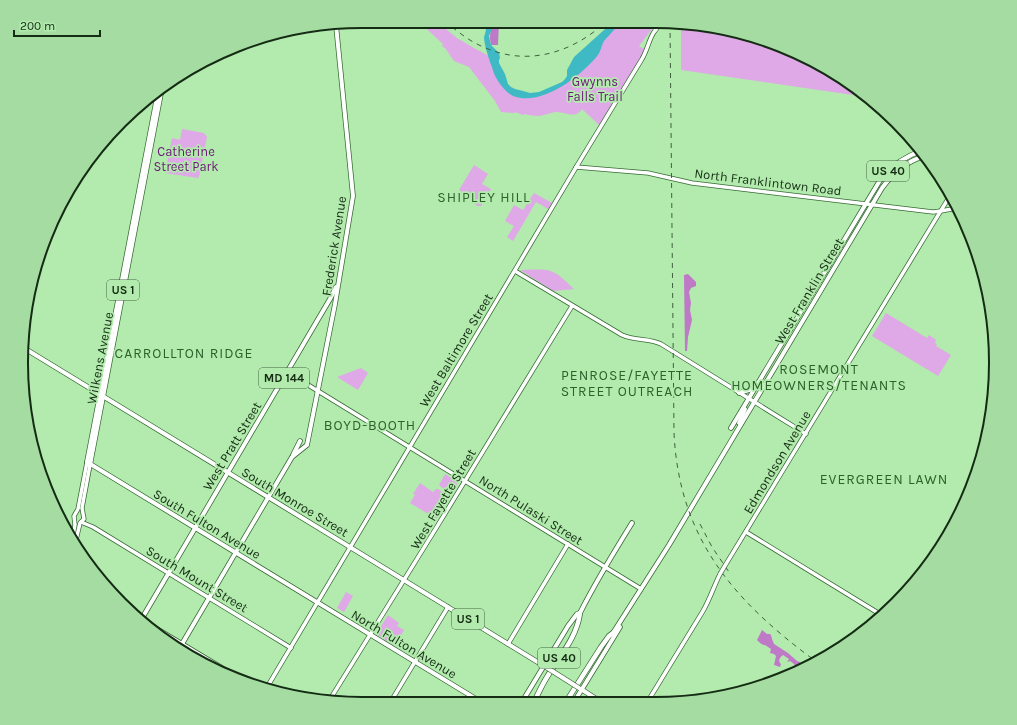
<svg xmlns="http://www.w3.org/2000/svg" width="1017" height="725" viewBox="0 0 1017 725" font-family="Karla,sans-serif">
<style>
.green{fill:#dfa8e6}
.forest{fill:#be7ac7}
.water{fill:#3fbac4}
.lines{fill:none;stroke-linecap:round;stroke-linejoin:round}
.secondary-casing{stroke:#366a33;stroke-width:5}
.primary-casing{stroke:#366a33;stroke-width:5.5}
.highway-casing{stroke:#366a33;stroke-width:6}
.secondary{stroke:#fff;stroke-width:3.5}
.primary{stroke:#fff;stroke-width:4}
.highway{stroke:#fff;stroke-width:4.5}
.rail{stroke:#40603d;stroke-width:1;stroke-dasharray:5 5;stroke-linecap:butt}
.secondary-bridge-casing{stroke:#366a33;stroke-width:5;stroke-linecap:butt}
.primary-bridge-casing{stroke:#366a33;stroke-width:5.5;stroke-linecap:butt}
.secondary-bridge{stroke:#fff;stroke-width:3.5}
.primary-bridge{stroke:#fff;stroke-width:4}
.labels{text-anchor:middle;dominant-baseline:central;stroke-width:3.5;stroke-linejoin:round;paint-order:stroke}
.shield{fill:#b2ebad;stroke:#446542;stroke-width:1}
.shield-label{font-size:12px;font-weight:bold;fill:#152c14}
.park-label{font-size:13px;fill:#6d1878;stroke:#b2ebad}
.street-label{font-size:13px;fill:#152c14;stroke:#b2ebad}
.neighbourhood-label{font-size:14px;letter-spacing:1px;fill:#2c612a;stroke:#b2ebad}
.rim{fill:none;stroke:#152c14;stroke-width:2}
</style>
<rect width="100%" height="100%" fill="#b2ebad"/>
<g class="green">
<path d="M418,21H436L457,38L474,48L489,56L511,90L536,95L569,79L617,21H658L639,46L642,48H644L643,53L599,125L582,109C575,120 565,111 555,112C550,113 545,115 540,116C534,116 529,115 524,114L523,115L515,112V113L501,112L495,101L469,67L454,61L445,48L442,46L443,44Z"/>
<polygon points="681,24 721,28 825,67 860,96 681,70"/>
<polygon points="182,129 204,133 207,137 199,177 198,178 165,173 172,138 180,140"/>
<polygon points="474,165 488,174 482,184 491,189 481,206 478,206 473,203 475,200 459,190"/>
<polygon points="534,193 552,203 548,209 536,202 513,241 507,237 514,226 505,221 514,205 523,210"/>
<path d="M520,270C528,270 538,269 546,270C557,271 566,282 574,289L553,291Z"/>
<polygon points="886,313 927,338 929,335 936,340 935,343 937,344 936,346 951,355 938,376 872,336"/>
<polygon points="361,368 368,373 358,390 337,377"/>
<polygon points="445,474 458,482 453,492 449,490 447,492 439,485"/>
<polygon points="420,483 433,492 436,489 438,489 450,497 437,518 435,518 410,503 415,495 413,494"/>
<polygon points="346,592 353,596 344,612 337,608"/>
<polygon points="388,615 399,623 397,626 404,630 395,646 376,634"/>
<polygon points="185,649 218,669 217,671 211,669 184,652"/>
</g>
<g class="forest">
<path d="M488,21H499L498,45H491C491,43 490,41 490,38C490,30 493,29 488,21Z"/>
<polygon points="688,274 696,282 696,286 691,288 689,292 691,303 690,310 692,320 688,337 687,351 685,351 684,275"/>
<path d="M762,630L767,634H770L771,635L772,639L774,644L788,653L797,661L800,662L801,666L800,669L797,671L794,664L790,661L787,662L789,659L783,655C779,658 778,661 781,664L780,667L774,665L776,656L774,654L770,653L771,649L765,645C762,645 759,642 757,640Z"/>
</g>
<path class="water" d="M481,21H488L492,29L489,36L491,45L499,53L500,58L499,60V63L505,74L508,84L511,87L515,89L523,91L530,93L539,92L562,82L565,79L567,76V70L574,57L614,21H622L604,41C601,46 601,51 598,55C581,76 542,107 513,96C507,93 502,87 498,81C495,76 493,72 492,67C489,60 484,44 484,37C485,34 486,31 486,28Z"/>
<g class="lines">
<g class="secondary-casing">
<g id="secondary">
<polyline points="576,167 648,173 692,183 933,212 941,211 957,208"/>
<path d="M515,271L622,335C635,341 649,338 661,344L806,434"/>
<polyline points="287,372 641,589"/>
<polyline points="81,522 93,527 291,648"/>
<polyline points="81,522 84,519 82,508 90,465"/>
<polyline points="746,532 883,616"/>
<polyline points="73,535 75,525 74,516 78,509 87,462"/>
<polyline points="76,540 80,523"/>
<polyline points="726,564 951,194"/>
<polyline points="134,615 244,681"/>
<polyline points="508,644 568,544"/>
<path d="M266,689L578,164L642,59C650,45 649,32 664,22"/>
<polyline points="329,701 438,525 572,306"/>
<path d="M648,701L703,611C710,599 714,586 720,574"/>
<polyline points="390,703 448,607"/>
</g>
</g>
<g class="primary-casing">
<g id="primary">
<polyline points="158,92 87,462 481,702"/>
<path d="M24,348C199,454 374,562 549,669"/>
<polyline points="739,393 749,390 755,388"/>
<polyline points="739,423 745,409"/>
<path d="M731,428L882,177C893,165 906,156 921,151"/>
<polyline points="293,455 300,441"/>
<polyline points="90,465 162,88"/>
<polyline points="141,620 330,299 336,287"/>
<path d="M613,633L669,545L882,188C893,173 906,161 925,156"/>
<polyline points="179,649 292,457 307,445 335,304 353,196 336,25"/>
<polyline points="581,689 601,702"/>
<path d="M522,702L568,626L577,614L580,613C596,581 614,552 632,523"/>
<polyline points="574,702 620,627"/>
</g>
</g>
<g class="highway-casing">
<g id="highway">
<path d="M534,702C538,694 542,685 547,677C560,656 577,637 580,613"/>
<polyline points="566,702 601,647 609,636 613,633"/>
</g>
</g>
<use href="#secondary" class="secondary"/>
<use href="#primary" class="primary"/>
<use href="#highway" class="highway"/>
<g class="rail">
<path d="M444,21C455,29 465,38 477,44C523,68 570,55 607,21"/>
<path d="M670,23L674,433C679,538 733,600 814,660"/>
<polyline points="700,524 712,547 731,575"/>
</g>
<g class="secondary-bridge-casing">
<polyline id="secondary-bridge" points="720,574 726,564"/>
</g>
<g class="primary-bridge-casing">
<polyline id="primary-bridge" points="549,669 579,688"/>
</g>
<use href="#secondary-bridge" class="secondary-bridge"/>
<use href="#primary-bridge" class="primary-bridge"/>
</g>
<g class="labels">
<g class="shield">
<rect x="867" y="161" width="42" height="20" rx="3"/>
<rect x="107" y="280" width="32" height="20" rx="3"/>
<rect x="259" y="368" width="50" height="20" rx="3"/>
<rect x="452" y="609" width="32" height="20" rx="3"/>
<rect x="538" y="648" width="42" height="20" rx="3"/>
</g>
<g class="shield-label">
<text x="888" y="171">US 40</text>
<text x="123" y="290">US 1</text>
<text x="284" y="378">MD 144</text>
<text x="468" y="619">US 1</text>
<text x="559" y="658">US 40</text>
</g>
<g class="park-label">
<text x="595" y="81">Gwynns<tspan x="595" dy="15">Falls Trail</tspan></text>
<text x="186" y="151">Catherine<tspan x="186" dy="15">Street Park</tspan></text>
</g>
<g class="street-label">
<text transform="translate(768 182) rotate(7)">North Franklintown Road</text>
<text transform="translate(334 246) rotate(-81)">Frederick Avenue</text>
<text transform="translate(809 291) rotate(-59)">West Franklin Street</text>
<text transform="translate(456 350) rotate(-59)">West Baltimore Street</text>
<text transform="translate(100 358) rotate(-79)">Wilkens Avenue</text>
<text transform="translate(232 446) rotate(-59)">West Pratt Street</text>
<text transform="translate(777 462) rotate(-59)">Edmondson Avenue</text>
<text transform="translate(443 499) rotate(-59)">West Fayette Street</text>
<text transform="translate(295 502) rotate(31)">South Monroe Street</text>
<text transform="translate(531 510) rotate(32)">North Pulaski Street</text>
<text transform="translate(207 524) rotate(31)">South Fulton Avenue</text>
<text transform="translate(197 579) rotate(31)">South Mount Street</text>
<text transform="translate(404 644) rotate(31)">North Fulton Avenue</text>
</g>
<g class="neighbourhood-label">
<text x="484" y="197">SHIPLEY HILL</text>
<text x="184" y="353">CARROLLTON RIDGE</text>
<text x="819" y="369">ROSEMONT<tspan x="819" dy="16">HOMEOWNERS/TENANTS</tspan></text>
<text x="627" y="375">PENROSE/FAYETTE<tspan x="627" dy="16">STREET OUTREACH</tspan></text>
<text x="370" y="425">BOYD-BOOTH</text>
<text x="884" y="479">EVERGREEN LAWN</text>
</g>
</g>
<path d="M0 0H1017V725H0ZM362 28H655A334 334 0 0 1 989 362V363A334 334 0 0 1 655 697H362A334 334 0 0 1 28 363V362A334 334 0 0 1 362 28Z" fill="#a5dca1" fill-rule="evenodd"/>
<path class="rim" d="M362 28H655A334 334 0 0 1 989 362V363A334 334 0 0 1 655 697H362A334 334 0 0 1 28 363V362A334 334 0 0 1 362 28Z"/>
<path d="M14 30v6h86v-6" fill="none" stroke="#152c14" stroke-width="2"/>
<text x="20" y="30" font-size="12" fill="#152c14" stroke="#b2ebad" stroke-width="3" paint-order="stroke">200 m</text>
</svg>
